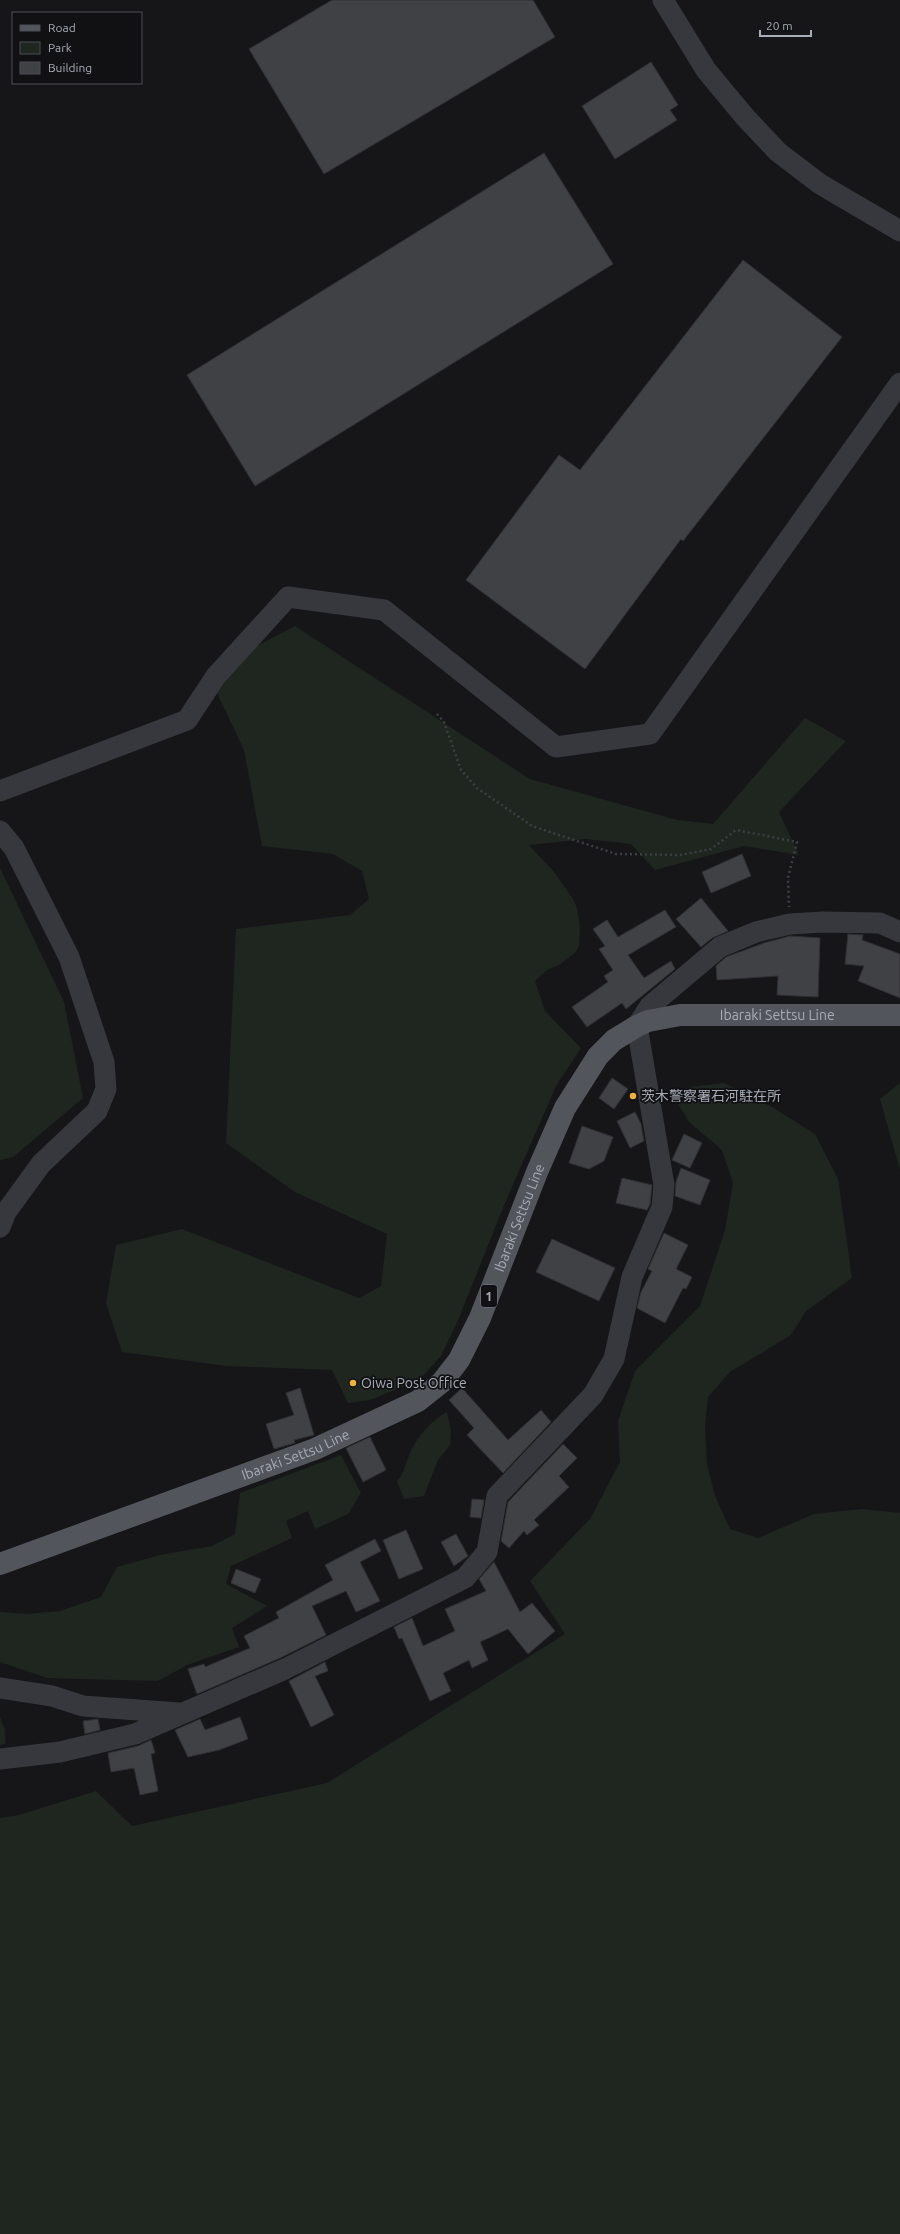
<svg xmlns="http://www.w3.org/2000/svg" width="900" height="2234" viewBox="0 0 900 2234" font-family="Ubuntu,'Noto Sans JP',sans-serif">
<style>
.green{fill:#1e261f}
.building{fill:#404145;stroke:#303034}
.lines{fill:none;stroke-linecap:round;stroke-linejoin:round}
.path{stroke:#3d3f44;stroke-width:2.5;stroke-dasharray:2 3;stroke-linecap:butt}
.minor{stroke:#37383d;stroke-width:21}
.major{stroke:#53555c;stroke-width:22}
.poi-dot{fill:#f2b134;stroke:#111113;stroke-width:1.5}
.labels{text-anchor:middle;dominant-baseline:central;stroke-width:3.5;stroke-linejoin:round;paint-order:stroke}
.shield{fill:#111113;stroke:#7b7e86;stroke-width:1}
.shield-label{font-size:13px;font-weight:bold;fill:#a8adb8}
.street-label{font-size:14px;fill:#a8adb8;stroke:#111113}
.poi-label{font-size:14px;fill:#a8adb8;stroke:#111113;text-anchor:start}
</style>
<rect width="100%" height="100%" fill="#161618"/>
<g class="green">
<polygon points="295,626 530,779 677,820 713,824 805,718 846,741 779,812 799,855 744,846 655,870 631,844 586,839 529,845 555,873 573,899 577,908 580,927 579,946 575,953 559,965 547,970 535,981 545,1011 581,1048 556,1086 505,1203 456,1325 441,1356 419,1380 370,1400 348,1403 332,1370 227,1366 122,1352 106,1303 116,1245 182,1229 359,1298 381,1286 387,1234 295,1192 226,1143 236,929 350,915 369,899 362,871 333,854 262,846 244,750 207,672"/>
<polygon points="0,868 64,1002 83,1098 13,1157 0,1160"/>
<polygon points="724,1083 772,1107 815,1134 838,1179 852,1278 806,1311 791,1335 730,1372 708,1397 705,1427 707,1464 715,1496 730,1529 758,1538 814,1514 862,1509 900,1513 900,2234 0,2234 0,1818 19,1815 96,1791 132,1826 327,1783 565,1634 530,1581 590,1519 620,1462 618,1421 635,1371 700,1306 725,1230 733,1183 722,1150 689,1122 677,1102 689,1087"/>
<polygon points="900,1083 900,1170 880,1099"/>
<path d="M447,1412L451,1430L450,1445L438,1460L424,1496L404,1499L397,1481C404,1474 406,1462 410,1453C418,1435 431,1421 447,1412Z"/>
<polygon points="341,1455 361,1493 348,1514 315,1529 308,1511 286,1521 292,1538 231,1566 226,1584 267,1606 232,1628 239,1647 187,1665 158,1681 47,1678 0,1662 0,1612 26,1614 60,1611 101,1597 117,1567 160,1555 212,1546 235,1534 240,1493"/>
<polygon points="0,1717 5,1730 5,1744 0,1745"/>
</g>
<g class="building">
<polygon points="332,0 533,0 555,37 324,174 249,49"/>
<polygon points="651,62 678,105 670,110 677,120 615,159 582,106"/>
<polygon points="544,153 613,264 255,486 187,375"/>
<polygon points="743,260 842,337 683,541 681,539 585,669 466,580 559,455 580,470"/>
<polygon points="742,854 751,876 711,893 702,872"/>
<polygon points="701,898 728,931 712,938 701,947 676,919"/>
<polygon points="665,910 676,927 628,955 644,978 671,961 675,969 626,1009 622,1003 587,1027 572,1007 608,982 604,976 613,970 599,949 605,946 593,929 607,920 618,937"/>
<polygon points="848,934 863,935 862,940 900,954 900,998 858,981 864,966 845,964"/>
<polygon points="790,936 820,938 818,997 777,995 778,976 717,980 716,966 726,957 764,943"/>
<polygon points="612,1078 628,1089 614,1109 599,1098"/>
<polygon points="635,1112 641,1124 644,1141 630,1148 617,1121"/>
<polygon points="582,1126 613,1137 604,1161 589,1169 569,1163"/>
<polygon points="684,1134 702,1143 690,1168 672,1160"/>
<polygon points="681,1168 710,1180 700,1205 675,1196 676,1182"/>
<polygon points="622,1178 652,1185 650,1204 647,1210 616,1203"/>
<polygon points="664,1233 688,1245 676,1269 692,1277 686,1289 683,1288 665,1323 637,1308 641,1292 652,1271 648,1269"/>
<polygon points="552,1239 615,1268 599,1301 536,1272"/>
<polygon points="300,1388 314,1435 294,1440 295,1443 274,1449 266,1424 294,1415 286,1393"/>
<polygon points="462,1388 508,1440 541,1410 551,1422 503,1473 467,1435 474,1428 449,1400"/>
<polygon points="370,1437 386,1470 363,1482 346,1448"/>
<polygon points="563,1444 577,1458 559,1476 569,1487 534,1520 539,1525 527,1535 524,1531 509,1548 501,1541 508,1502"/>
<polygon points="472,1499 484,1500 481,1518 470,1517"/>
<polygon points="406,1530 423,1569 399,1579 383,1540"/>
<polygon points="456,1534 468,1556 454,1566 441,1542"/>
<polygon points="375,1539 381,1551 360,1562 380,1601 356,1612 346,1591 312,1606 326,1635 280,1658 197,1694 188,1669 204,1664 205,1667 250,1648 244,1636 279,1618 276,1612 333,1580 325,1565"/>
<polygon points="494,1562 520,1612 532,1603 555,1631 528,1654 508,1629 480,1642 488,1660 472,1668 469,1660 443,1673 451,1691 430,1701 402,1638 399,1639 394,1627 412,1618 423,1646 455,1631 445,1609 486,1591 479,1579"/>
<polygon points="236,1569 261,1579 255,1593 231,1583"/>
<polygon points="325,1662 328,1671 315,1676 334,1715 311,1727 289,1681"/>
<polygon points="240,1717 248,1739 219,1750 188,1757 175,1730 200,1719 205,1730"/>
<polygon points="98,1719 100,1730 85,1734 83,1721"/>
<polygon points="151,1740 155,1753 151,1754 158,1791 140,1795 134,1768 111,1772 108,1753 138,1746"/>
</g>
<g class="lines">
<polyline class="path" points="437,714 444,722 461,770 477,788 532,826 616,854 680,855 711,849 736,830 797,842 788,878 789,907"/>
<g class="minor">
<polyline points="663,0 706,70 745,117 778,152 820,184 900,231"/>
<polyline points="0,791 187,720 216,676 288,597 384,610 556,747 650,734 900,383"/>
<polyline points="0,831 14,848 69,957 104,1062 106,1089 97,1111 41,1164 6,1212 0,1227"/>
<polyline points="0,1688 52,1696 83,1706 179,1713"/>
<polyline points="0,1759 60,1752 135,1734 285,1669 465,1578 487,1552 497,1496 593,1395 614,1359 632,1277 662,1207 664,1185 637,1026 650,1006 720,947 756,932 790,924 823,922 880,923 900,932"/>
</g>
<path class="major" id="s1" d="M0,1564L315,1449L418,1401L442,1382L459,1360L480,1318L537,1172L565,1108L598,1056L614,1040L637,1026L648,1021L680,1015H900"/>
</g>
<g class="poi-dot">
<circle cx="633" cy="1096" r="4"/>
<circle cx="353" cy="1383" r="4"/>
</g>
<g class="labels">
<rect class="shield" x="481" y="1285" width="16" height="22" rx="3"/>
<g class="shield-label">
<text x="489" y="1296">1</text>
</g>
<g class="street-label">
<text stroke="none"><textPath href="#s1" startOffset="1034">Ibaraki Settsu Line</textPath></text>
<text stroke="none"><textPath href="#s1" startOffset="662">Ibaraki Settsu Line</textPath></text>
<text stroke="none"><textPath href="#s1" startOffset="315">Ibaraki Settsu Line</textPath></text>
</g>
<g class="poi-label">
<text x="641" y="1096">茨木警察署石河駐在所</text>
<text x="361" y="1383">Oiwa Post Office</text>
</g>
</g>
<rect x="12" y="12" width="130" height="72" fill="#111113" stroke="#4d4f55"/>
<rect x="20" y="25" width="20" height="6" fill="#53555c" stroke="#4d4f55"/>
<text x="48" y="32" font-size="12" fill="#a8adb8">Road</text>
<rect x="20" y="42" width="20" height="12" fill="#1e261f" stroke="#4d4f55"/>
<text x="48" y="52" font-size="12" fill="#a8adb8">Park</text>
<rect x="20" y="62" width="20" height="12" fill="#404145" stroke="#4d4f55"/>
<text x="48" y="72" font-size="12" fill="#a8adb8">Building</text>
<path d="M760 30v6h51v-6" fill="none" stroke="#a8adb8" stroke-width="2"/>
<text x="766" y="30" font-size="12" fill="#a8adb8" stroke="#111113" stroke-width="3" paint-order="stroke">20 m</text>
</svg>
